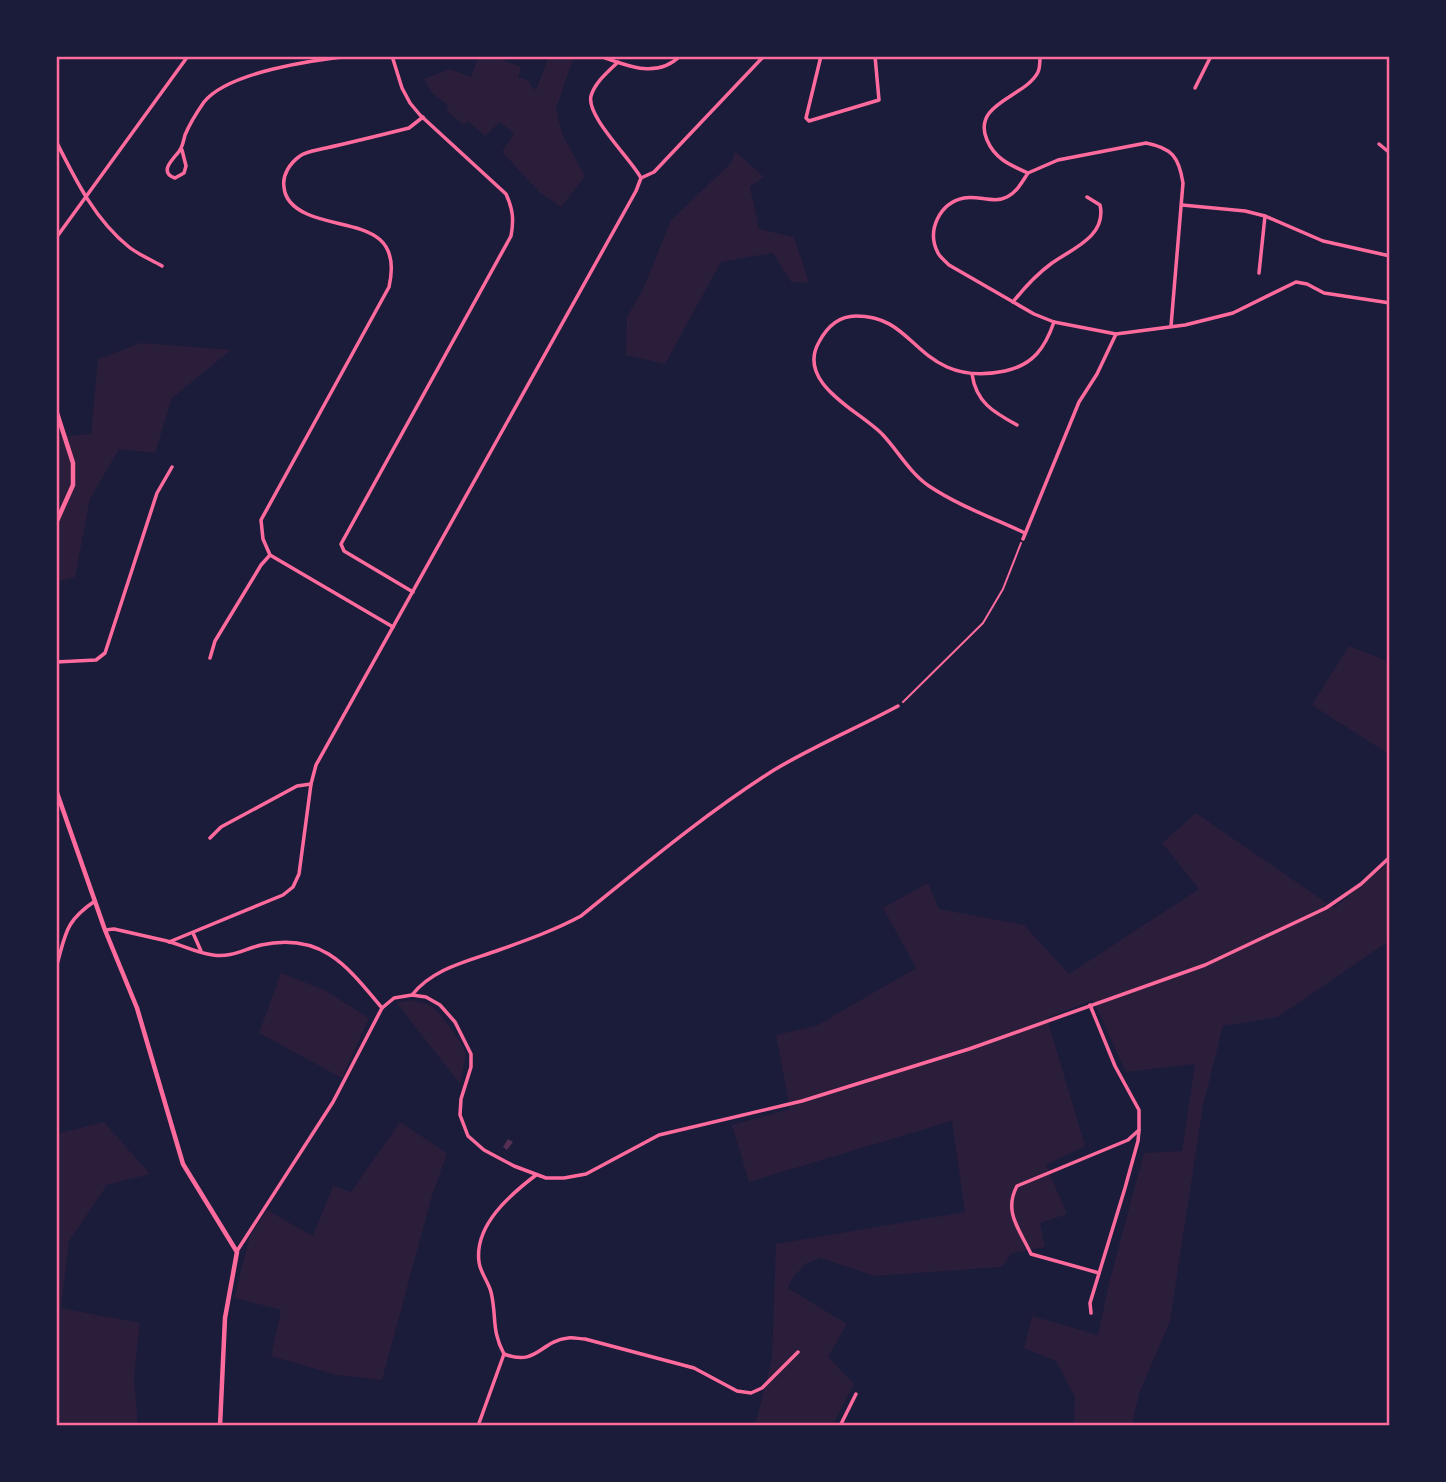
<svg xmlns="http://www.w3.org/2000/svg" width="1446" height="1482" viewBox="0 0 1446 1482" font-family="Bitter,serif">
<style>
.green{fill:#2a1e3b}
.building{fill:#542f53}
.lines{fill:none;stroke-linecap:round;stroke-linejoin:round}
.path{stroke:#ff6b9d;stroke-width:2}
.minor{stroke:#ff6b9d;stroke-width:3.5}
.tertiary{stroke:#ff6b9d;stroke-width:4.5}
.neatline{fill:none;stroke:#ff6b9d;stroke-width:2.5}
</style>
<rect width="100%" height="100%" fill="#1b1b3a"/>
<g class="green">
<polygon points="479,56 493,56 521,67 518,77 529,81 531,86 536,90 549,56 574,56 556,109 562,134 585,176 561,207 539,192 502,152 514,134 500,122 485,136 468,121 464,125 446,110 449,106 433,94 424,79 450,69 471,77"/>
<polygon points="735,151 764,177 750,187 759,229 794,237 809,283 791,282 773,253 721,262 665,364 626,355 627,317 643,289 671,220 731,163"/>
<polygon points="141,343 231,350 172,398 155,453 119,449 90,499 75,577 56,582 56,437 91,434 98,359"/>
<polygon points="1349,646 1390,662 1390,755 1312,705"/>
<polygon points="1196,813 1334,908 1390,861 1390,940 1278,1017 1223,1026 1203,1106 1170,1321 1139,1394 1132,1426 1074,1426 1075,1397 1056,1361 1024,1348 1032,1316 1098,1335 1109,1283 1144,1153 1182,1151 1195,1064 1126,1072 1093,1000 1047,1018 1085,1146 1046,1165 1067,1214 1040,1223 1045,1247 1012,1253 1002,1267 875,1276 820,1258 805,1264 791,1280 788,1288 847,1324 828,1357 854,1384 832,1426 755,1426 772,1359 776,1244 965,1212 952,1121 749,1182 732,1125 790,1109 776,1035 816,1026 916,968 883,908 928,883 939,909 1024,925 1069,974 1199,889 1162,843"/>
<polygon points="281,973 326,991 369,1018 342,1078 259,1033"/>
<polygon points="411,1000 430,1005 439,1013 460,1041 466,1054 460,1084 397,1003"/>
<polygon points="104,1122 150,1174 107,1185 69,1241 61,1308 140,1323 134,1377 138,1426 56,1426 56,1134"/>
<polygon points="400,1122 447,1153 431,1199 382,1380 336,1375 271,1356 281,1310 234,1298 250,1236 267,1210 313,1236 333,1186 351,1192"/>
</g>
<polygon class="building" points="508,1139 513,1142 507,1150 503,1147"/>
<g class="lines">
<polyline class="path" points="903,702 983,623 1003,589 1021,543"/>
<g class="minor">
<path d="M392,56L402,88L410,103L420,115L506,194C513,209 514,220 511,236L341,544L344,551L413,592"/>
<path d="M600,56C627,66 657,79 680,56"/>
<polyline points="821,56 806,118 809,121 879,100 875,56"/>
<path d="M1040,56C1040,61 1040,68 1038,72C1026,97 971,103 987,140C995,159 1010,165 1028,173L1058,160L1146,143C1172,148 1179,157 1183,183L1171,326"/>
<polyline points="1195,88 1211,56"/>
<path d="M56,141C75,179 95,220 129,247C139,255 152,260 162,266"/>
<polyline points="1379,144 1390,153"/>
<path d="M182,150L186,166L184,173L175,178C160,173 170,162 177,154C183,148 183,142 185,135C190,123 197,112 204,102C228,72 313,60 351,56"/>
<polyline points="641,178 654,172 764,56"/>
<polyline points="1182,205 1245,211 1265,216 1323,241 1390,256"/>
<polyline points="56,238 188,56"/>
<polyline points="1259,273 1265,216"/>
<path d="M1013,302C1024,288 1037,274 1052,263C1072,249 1107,236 1100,205L1087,197"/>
<polyline points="1054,322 1116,334 1185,325 1233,313 1296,282 1307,284 1324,293 1390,303"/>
<path d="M972,374C976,402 993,412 1017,425"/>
<path d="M1025,533C993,518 959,506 929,486C910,473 898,451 883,435C862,412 795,384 819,342C827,327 839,316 856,316C902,316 910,350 947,367C965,375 986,375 1005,371C1033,365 1045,348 1054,322L1034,314L949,265C945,261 940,257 938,253C926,230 940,203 964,198C978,195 994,204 1007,197C1017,192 1022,182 1028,173"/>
<polyline points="1023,539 1079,402 1097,374 1116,334"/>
<path d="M393,627L270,555L263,539L261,520L389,287C404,221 345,231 307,214C296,209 285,200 284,187C282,175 290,163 300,156C306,151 318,150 326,148C353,142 381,135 409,128L423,117"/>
<polyline points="210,658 215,641 261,565 270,555"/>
<polyline points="56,662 96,660 105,653 157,493 172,467"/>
<polyline points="210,838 221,827 297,786 311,784"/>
<path d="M105,930L114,929C131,933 149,937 167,941C182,945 197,953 213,955C231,958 244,949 261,945C322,932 347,966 382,1008"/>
<polyline points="193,933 201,951"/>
<path d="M169,942L283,895L293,887L299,874L311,784L316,765L636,191L641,178C630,158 586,116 591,96C595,82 608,72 618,62"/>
<path d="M56,968C66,934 64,922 95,901"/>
<path d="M412,995C433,968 469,961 499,950C527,940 555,930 581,916C643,866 706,813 774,770C814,746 857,728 898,706"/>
<path d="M1090,1005L1115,1066L1139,1110V1130L1128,1140L1017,1186C1003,1212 1020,1230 1031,1254L1099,1273"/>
<path d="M536,1175C511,1194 474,1225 479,1262C480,1272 488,1281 491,1292C497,1317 491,1330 504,1354C537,1367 540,1341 568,1338C573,1337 580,1339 585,1339L694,1368L737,1391L751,1393L762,1388L798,1352"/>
<polyline points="237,1251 333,1102 382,1008 394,998 412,995 426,997 440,1005 455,1022 471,1054 471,1067 461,1099 460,1115 468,1136 484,1150 514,1166 546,1178 564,1178 586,1174 659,1135 802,1101 969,1049 1205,965 1326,908 1361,884 1390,857"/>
<polyline points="1091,1313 1090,1303 1125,1188 1138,1141 1139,1130"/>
<polyline points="478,1426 504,1354"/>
<polyline points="840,1426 856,1394"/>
</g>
<g class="tertiary">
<polyline points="56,410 73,463 73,485 56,523"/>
<polyline points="56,790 105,930 137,1008 183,1164 237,1252 225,1318 220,1426"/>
</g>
</g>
<rect width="1446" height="1482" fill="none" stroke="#1b1b3a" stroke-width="116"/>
<rect x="58" y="58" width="1330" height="1366" class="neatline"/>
</svg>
